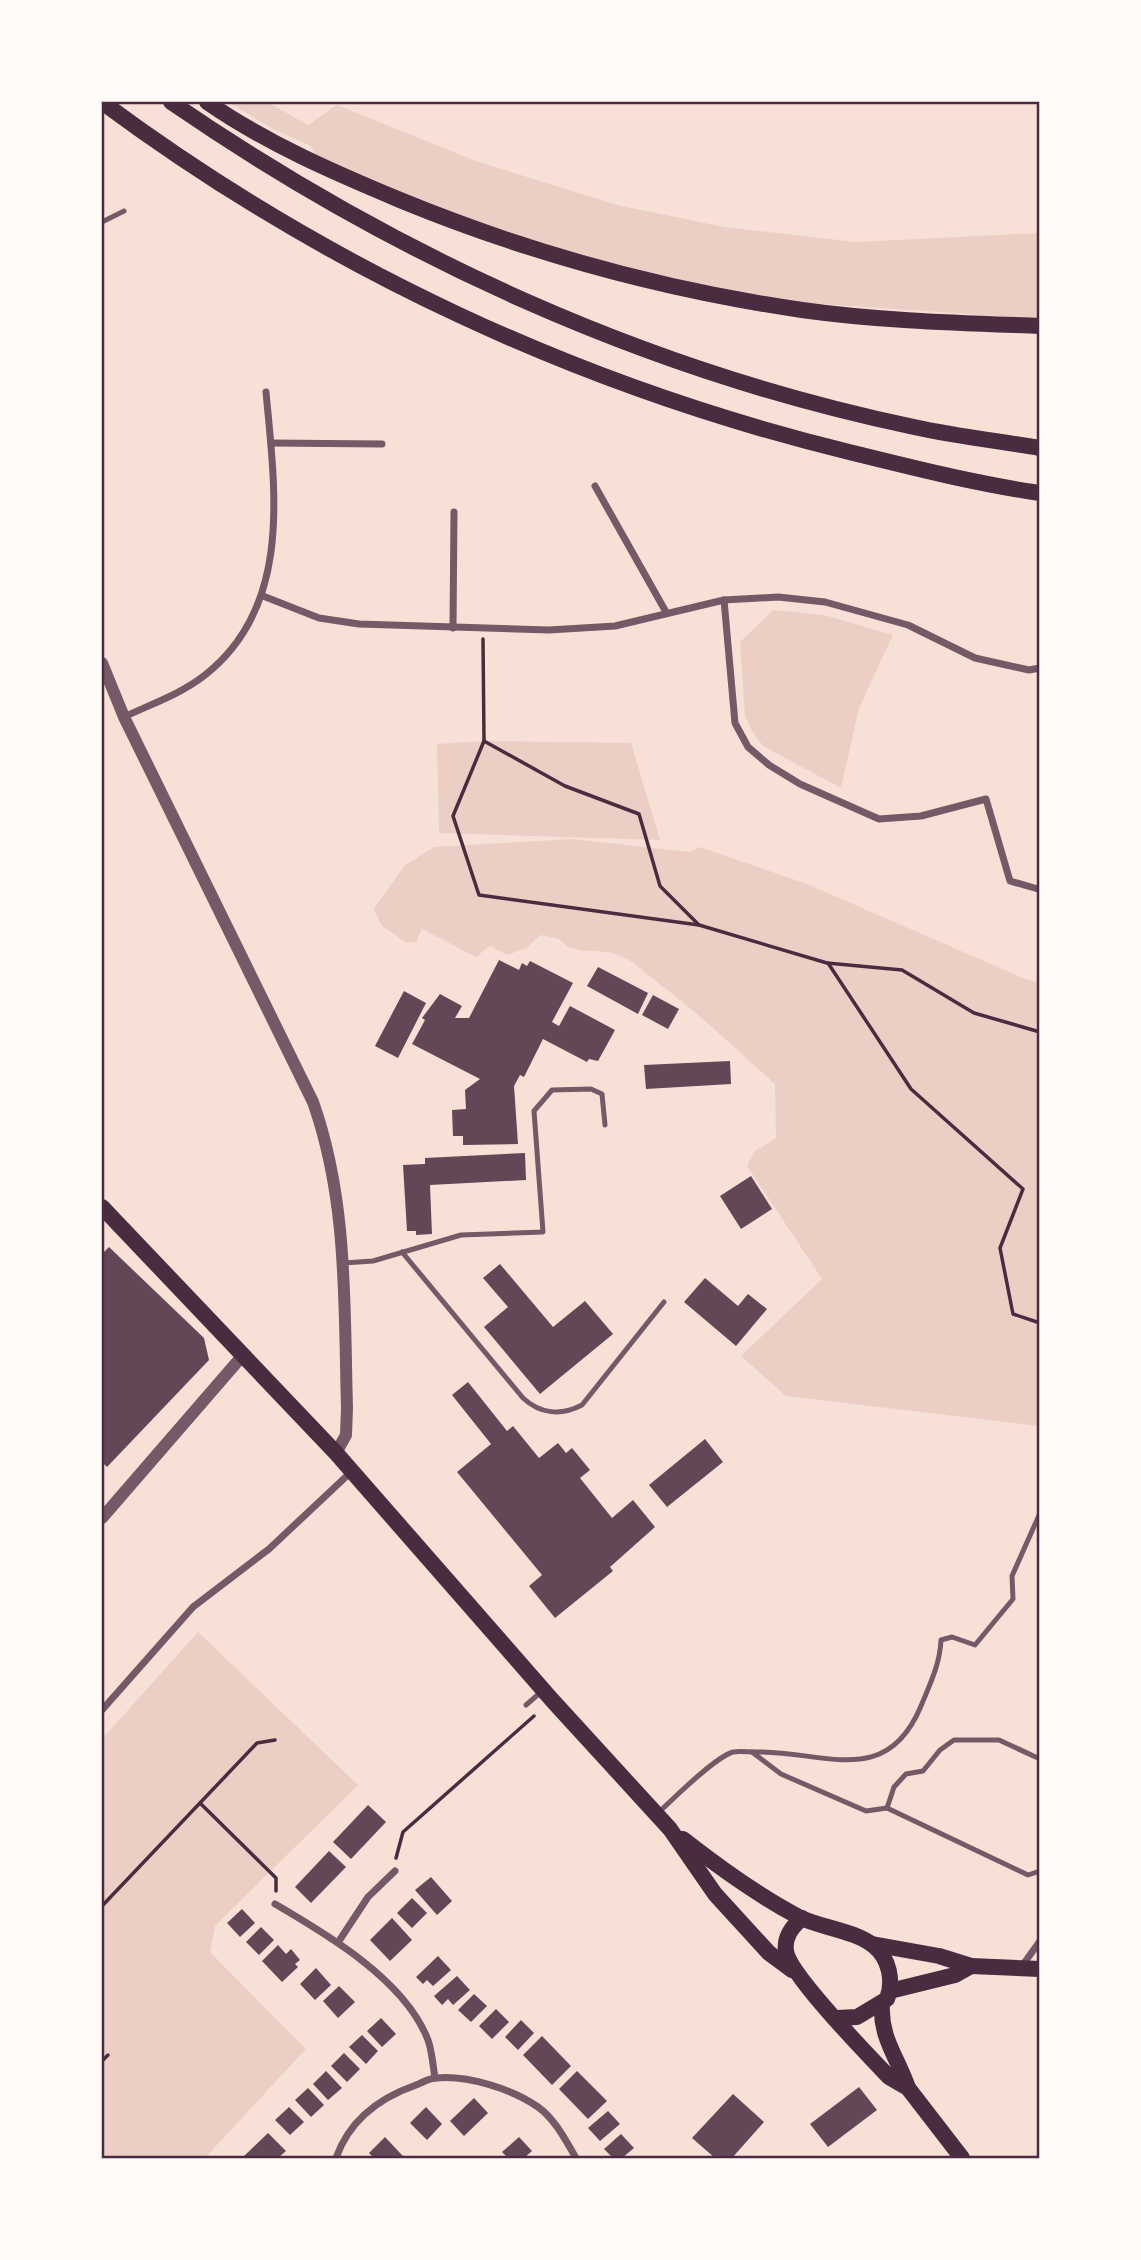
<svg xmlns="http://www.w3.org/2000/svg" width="1141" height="2260" viewBox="0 0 1141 2260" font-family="'Archivo Narrow',sans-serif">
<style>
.green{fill:#ebcfc5}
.building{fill:#644757}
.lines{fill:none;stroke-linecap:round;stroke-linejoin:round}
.path{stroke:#4a2c40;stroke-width:3.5}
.service{stroke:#755966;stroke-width:5}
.minor{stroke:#755966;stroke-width:7}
.tertiary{stroke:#755966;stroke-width:12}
.primary{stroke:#4a2c40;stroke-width:16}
.trunk{stroke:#4a2c40;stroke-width:16}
.neatline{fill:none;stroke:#4a2c40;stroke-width:2.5}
</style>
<rect width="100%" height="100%" fill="#f7e1d7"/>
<g class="green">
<polygon points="228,102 267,102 308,125 337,105 476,161 617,205 724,227 856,242 1039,233 1039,319 778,301 705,290 498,234 330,163 314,153 311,146 273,129"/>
<polygon points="773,610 824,615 893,635 859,708 841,788 763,746 752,731 745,716 740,642"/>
<polygon points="484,741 631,743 660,840 439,833 437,744"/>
<path d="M572,839L690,852L700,847L807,884L1023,978L1039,983V1426L786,1396L741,1356L822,1279L747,1166L755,1151L776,1138L775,1084C735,1048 696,1011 653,979C644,972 634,962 623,957C601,945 576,959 559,939L541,935L526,948L507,955L490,946L476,957L422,929L416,942L407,943L382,926L374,909L405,865L434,847Z"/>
<polygon points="198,1632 358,1785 215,1926 210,1952 306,2049 205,2158 102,2158 102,1739"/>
</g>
<g class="building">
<polygon points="499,960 519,970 522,963 527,966 530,961 573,983 552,1022 559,1026 570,1006 615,1030 598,1061 589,1059 587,1062 543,1039 524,1077 520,1075 514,1086 518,1144 463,1145 463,1136 453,1136 452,1110 466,1109 465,1090 480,1079 412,1044 425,1020 422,1018 440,994 462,1006 455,1018 469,1018"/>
<polygon points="598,967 648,993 638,1014 587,986"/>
<polygon points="404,991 426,1003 398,1058 375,1046"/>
<polygon points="653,995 679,1009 668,1029 642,1015"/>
<polygon points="730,1061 731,1084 646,1089 644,1065"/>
<polygon points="525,1153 526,1180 430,1185 432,1234 416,1235 416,1231 407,1231 403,1165 425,1164 425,1158"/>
<polygon points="751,1176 772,1209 741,1229 720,1196"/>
<polygon points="109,1247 204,1338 209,1360 107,1467 102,1462 102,1254"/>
<polygon points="500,1264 553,1327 585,1301 613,1334 540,1394 484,1327 508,1307 483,1278"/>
<polygon points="705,1278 738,1306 748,1294 767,1309 736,1346 684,1302"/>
<polygon points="468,1382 507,1431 513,1426 539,1458 558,1443 566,1453 572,1448 590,1470 580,1478 612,1518 633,1500 655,1527 610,1567 613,1571 555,1618 529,1586 542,1575 457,1472 491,1444 452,1395"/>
<polygon points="705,1439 723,1462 667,1507 649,1485"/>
<polygon points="368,1805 386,1822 351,1859 333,1842"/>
<polygon points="329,1851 346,1867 311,1903 295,1887"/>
<polygon points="431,1877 452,1901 437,1915 415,1890"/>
<polygon points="412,1898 427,1913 412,1928 397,1913"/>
<polygon points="242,1909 255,1923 240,1937 227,1923"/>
<polygon points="392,1918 412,1940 390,1961 370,1940"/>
<polygon points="261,1927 274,1940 259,1955 246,1942"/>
<polygon points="278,1945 286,1954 291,1949 300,1960 295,1964 298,1967 282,1982 262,1961"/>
<polygon points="438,1956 451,1970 433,1986 427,1980 423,1984 416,1977"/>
<polygon points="316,1968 331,1985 315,2000 300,1984"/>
<polygon points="457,1976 470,1990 453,2005 448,1999 442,2005 434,1996"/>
<polygon points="339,1986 355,2002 338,2018 323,2001"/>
<polygon points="474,1994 487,2006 471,2022 458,2010"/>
<polygon points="496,2009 509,2022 492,2039 479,2026"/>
<polygon points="381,2018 396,2034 382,2047 367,2031"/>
<polygon points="521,2020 534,2033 518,2050 505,2037"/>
<polygon points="362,2035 378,2051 366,2064 349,2047"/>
<polygon points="542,2036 571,2066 552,2085 523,2055"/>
<polygon points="344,2053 360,2069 347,2082 331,2066"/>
<polygon points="326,2071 342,2088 328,2100 313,2084"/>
<polygon points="577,2071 607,2101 588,2119 559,2089"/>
<polygon points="859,2087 877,2110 828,2147 810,2124"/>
<polygon points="308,2088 324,2105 311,2117 295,2100"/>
<polygon points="733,2094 764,2122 732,2158 715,2158 692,2138"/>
<polygon points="474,2098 488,2113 464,2136 450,2121"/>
<polygon points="289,2107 304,2122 290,2135 275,2120"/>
<polygon points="426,2107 442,2124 427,2140 410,2123"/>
<polygon points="608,2111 620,2124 600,2141 588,2128"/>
<polygon points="268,2133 286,2151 278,2158 242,2158"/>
<polygon points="621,2134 634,2148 622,2158 613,2158 604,2149"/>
<polygon points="385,2137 400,2153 405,2158 374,2158 369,2153"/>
<polygon points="519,2137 532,2151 524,2158 508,2158 502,2152"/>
</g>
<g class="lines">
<g class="path">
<polyline points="483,639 484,741 453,816 479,895 699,925"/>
<polyline points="484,741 565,786 639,814 660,886 699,925 827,963 902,970 974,1013 1040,1032"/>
<polyline points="828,963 911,1089 1023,1189 1000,1248 1013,1314 1040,1323"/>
<polyline points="200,1803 276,1878 276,1891"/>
<polyline points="396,1858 403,1832 534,1716"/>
<polyline points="102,1906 257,1743 275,1740"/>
<polyline points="102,2061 108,2055"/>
</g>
<g class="service">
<polyline points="102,222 124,211"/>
<path d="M402,1252L523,1398C540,1414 561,1416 582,1405L664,1302"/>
<polyline points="344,1263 373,1261 461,1235 543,1232 534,1111 552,1090 591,1089 602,1094 605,1125"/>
<polyline points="526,1705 541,1692"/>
<polyline points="752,1752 781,1774 866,1811 887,1808 1028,1875 1040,1871"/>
<polyline points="887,1808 894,1787 906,1774 923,1771 940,1750 954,1740 999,1740 1040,1759"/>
<path d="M658,1813C673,1799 715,1757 733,1752C739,1751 748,1752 754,1752C823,1750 886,1790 921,1706C930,1684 940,1664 941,1640L952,1637L975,1645L1013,1599L1012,1576L1040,1513"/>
</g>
<g class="minor">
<polyline points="271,443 382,444"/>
<polyline points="595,486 666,612"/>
<polyline points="263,596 319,618 359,624 549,630 615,626 724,600 778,597 825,602 908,625 975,658 1029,670 1040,668"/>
<polyline points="724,600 735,723 748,747 769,765 800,784 879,819 921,816 986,799 1010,881 1038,889"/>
<polyline points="453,628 454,512"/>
<path d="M124,717C151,704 181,694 205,675C293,606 275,490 266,392"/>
<polyline points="102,1710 193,1607 269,1549 351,1472"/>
<path d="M275,1904C328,1935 405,1980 428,2040C432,2051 433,2066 435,2078"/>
<polyline points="339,1941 368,1897 395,1871"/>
<polyline points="1022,1966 1040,1941"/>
<path d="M336,2158C349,2121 379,2098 416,2085C422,2083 429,2078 436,2078C468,2075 512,2089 538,2107C555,2119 566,2141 576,2158"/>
</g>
<g class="tertiary">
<path d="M102,663L124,717L313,1102C348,1200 344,1305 347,1408L346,1435L336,1453"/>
<polyline points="102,1518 244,1354"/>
</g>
<g class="primary">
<polyline points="102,1207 336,1453 552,1700 670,1829 715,1894 769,1953 792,1970"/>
<path d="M683,1839C720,1868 757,1895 799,1917C821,1928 854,1930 874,1946C889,1958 894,1981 887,1999L857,2017L837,2018"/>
<path d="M802,1918C792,1927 784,1937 786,1951C789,1974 869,2056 889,2077L908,2088L962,2158"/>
<polyline points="872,1944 939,1956 971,1966 1040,1969"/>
<polyline points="890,1991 955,1975 971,1966"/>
<path d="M882,2005C880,2038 898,2058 908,2088"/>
</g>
<g class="trunk">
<path d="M102,102C327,269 581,387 853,453C914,468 977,484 1040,493"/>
<path d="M171,102C395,256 646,371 914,427C955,436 998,441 1040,448"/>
<path d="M207,102C266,143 333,172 400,200C529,253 664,290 802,310C880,321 961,323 1040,326"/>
</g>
</g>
<rect width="1141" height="2260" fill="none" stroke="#fffaf5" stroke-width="206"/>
<rect x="103" y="103" width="935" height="2054" class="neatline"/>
</svg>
